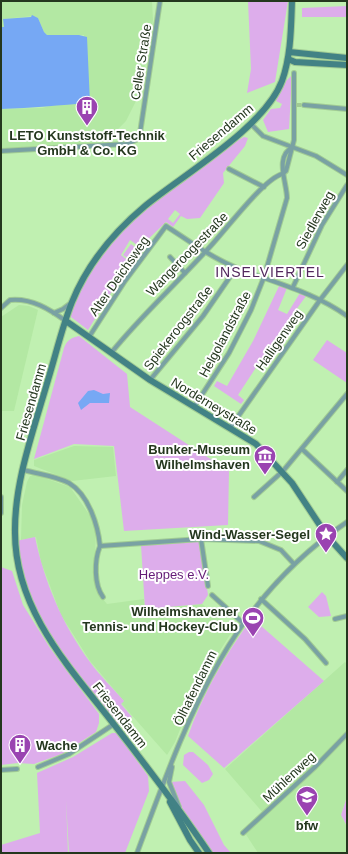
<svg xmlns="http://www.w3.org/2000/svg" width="348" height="854" viewBox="0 0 348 854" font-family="Arial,sans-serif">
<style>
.built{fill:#b3e8a3}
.green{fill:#ddadeb;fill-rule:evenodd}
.water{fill:#76a8f4}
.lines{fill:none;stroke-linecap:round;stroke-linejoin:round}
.street-tunnel{stroke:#a1cb94;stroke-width:4;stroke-dasharray:4 2;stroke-linecap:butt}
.street-casing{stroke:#a1cb94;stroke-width:6}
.secondary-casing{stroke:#a1cb94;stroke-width:8}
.street{stroke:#79a1a3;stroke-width:4}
.secondary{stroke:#428285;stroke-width:6}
.labels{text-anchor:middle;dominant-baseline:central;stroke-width:4;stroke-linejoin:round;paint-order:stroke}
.street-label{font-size:13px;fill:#24371e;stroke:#fff}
.poi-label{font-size:13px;font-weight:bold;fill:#24371e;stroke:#fff;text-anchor:end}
.park-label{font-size:13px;fill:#641c77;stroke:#fff}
.neighbourhood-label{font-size:14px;letter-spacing:1px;fill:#52285d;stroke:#fff}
</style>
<rect width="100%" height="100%" fill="#c0f0b1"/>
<g class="built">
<polygon points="1,1 152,1 153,20 140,93 126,121 111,136 100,143 1,148 1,109 42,108 54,105 90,103 84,35 47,35 44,32 38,18 34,16 3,19 4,27 1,27"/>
<polygon points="19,305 29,306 38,310 14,411 1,411 1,317"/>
<polygon points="74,446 113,447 116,476 72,481 34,466 34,460"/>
<polygon points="36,475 70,487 91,517 96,527 95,563 102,598 107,604 144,599 145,609 202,604 233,630 197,687 175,742 167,755 121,703 124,701 90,661 61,615 41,562 36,537 21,540 22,505 27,482 30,476"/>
<polygon points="345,662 347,664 347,796 341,815 347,827 347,853 258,853 245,833 264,814 225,769"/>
</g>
<g class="green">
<polygon points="248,1 288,1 275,82 247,93 251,69"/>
<polygon points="347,6 347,17 302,17 302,8"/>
<polygon points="292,75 289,129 268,132 263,120 271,109 280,108 282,104 276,101 286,81"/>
<path d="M244,137L248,138L245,146L223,173L224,183L200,218L187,219L181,216L173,227L166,222L140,247L130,240L121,255L130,262L88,330L71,317C71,294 94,260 108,242C128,217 156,199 181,180C201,165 221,149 244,137ZM175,210L180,214L173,223L168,219Z"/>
<polygon points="131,244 136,248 129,259 123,255"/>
<polygon points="280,284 287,288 278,310 287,314 300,293 306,296 270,346 238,395 244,400 241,404 214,386 217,381 227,386 253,341"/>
<path d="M79,336L127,374L130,407L229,471L228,525L124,531L114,446L74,444L34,459L64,348C67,340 71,338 79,336Z"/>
<polygon points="327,340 347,353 347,383 313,360"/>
<path d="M35,537C44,581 63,626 90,662C100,676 113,688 124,701L121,704L132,717L117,725L48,636L30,602L16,541Z"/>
<polygon points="200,540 208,595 202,604 145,609 141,545"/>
<polygon points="1,567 12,571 23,605 50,648 99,714 99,723 96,732 62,754 34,764 18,763 1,765"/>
<polygon points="322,592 326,596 331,616 319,617 308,607"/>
<path d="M252,618L324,681L224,768L188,736C203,693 225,655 252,618Z"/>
<polygon points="112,733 117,733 148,776 149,791 125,853 69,853 66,800 68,853 1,853 1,845 40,833 37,773 73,757"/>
<polygon points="189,752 193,752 208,765 213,774 209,780 202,783 183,765 184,755"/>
<polygon points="185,781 204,805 224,845 231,853 205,853 184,822 170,782"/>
<polygon points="347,797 347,826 341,815"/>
</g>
<g class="water">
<path d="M32,15L38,18L44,32L47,35H79L87,37L90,103C60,105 32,108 1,109V27H4L3,19L31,17Z"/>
<polygon points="94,390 103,394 110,393 109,403 90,403 81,410 78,403 88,391"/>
</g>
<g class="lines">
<polyline class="street-tunnel" points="297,105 304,105"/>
<g class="street-casing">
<g id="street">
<polyline points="304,105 347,109"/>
<polyline points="251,124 263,136 316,156 347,175"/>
<polyline points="1,151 127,144 136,140 140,133 160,1"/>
<polyline points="229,169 264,187"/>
<polyline points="282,174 286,171 294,140 294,73"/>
<polyline points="170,257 185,273"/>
<polyline points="293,287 322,225 347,185"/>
<path d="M1,308L10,300C32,298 49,309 66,321"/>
<polyline points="54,313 63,309 71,303"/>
<path d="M89,337L125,281L166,226C189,241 212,258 237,268C275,283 314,292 347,316"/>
<path d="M111,353C140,317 174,286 206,251C223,234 262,180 282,174"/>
<polyline points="150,380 203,316 236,268"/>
<path d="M194,407L229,353L251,310L264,277L287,198C287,183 274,156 293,147"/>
<polyline points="230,428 320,300 347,265"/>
<polyline points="302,449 347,491"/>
<path d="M24,470C38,474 56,476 69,483C89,495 98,526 100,546L201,539L259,541L281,550L294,564"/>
<polyline points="337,482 347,470"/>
<polyline points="1,497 1,513"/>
<polyline points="254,497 283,471 347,394"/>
<polyline points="201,539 208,586"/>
<path d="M100,546C94,561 94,585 103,597"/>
<polyline points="212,595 243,623"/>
<polyline points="261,599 305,639 326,663"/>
<polyline points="335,619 347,616"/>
<polyline points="38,767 69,754 114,724"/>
<polyline points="172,767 169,782 179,807"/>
<polyline points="1,770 17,769"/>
<polyline points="243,833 315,767 347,734"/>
<path d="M137,853C186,723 225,604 347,522"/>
</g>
</g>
<g class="secondary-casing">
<g id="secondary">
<polyline points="289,52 347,58"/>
<polyline points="288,59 295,62 347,65"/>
<polyline points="66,321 150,380 256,444 292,483 327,536 347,558"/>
<polyline points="170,802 190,840 199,853"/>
<path d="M209,853C180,810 148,768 116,727C71,669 15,611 15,533C14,482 34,429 48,380C56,354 62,327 72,302C87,265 114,232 145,206C184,174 264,128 282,81C291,56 291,28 292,1"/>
</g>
</g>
<use href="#street" class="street"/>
<use href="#secondary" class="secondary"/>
</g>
<defs>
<g id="building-pin" transform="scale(1.15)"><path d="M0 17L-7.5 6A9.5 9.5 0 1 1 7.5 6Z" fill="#9a44b1" stroke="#fff"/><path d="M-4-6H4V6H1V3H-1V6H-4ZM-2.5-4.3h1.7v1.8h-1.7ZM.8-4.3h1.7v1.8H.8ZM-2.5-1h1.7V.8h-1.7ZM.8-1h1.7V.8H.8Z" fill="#fff"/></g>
<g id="museum-pin" transform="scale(1.15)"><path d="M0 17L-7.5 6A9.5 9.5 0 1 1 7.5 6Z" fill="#9a44b1" stroke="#fff"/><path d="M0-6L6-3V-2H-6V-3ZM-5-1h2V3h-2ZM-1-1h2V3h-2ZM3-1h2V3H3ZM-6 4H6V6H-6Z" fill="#fff"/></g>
<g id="sight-pin" transform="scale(1.15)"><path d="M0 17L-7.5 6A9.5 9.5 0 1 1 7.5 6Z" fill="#9a44b1" stroke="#fff"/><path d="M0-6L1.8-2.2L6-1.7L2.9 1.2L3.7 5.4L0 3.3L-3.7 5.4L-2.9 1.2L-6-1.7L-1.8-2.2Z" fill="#fff"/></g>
<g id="stadium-pin" transform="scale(1.15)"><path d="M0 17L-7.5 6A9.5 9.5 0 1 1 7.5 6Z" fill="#9a44b1" stroke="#fff"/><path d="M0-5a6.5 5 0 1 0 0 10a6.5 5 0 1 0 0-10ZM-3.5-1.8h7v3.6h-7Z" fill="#fff"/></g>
<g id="school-pin" transform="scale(1.15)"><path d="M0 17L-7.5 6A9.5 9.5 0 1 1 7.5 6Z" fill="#9a44b1" stroke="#fff"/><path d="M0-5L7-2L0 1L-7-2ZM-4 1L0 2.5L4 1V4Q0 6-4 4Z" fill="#fff"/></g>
</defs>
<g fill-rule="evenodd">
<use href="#building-pin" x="87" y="107"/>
<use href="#museum-pin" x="265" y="456"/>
<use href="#sight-pin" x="326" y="534"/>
<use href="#stadium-pin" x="253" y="618"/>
<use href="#building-pin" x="20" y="745"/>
<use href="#school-pin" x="307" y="797"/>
</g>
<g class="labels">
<g class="street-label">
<text transform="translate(141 62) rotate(-81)">Celler Straße</text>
<text transform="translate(221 132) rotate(-40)">Friesendamm</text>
<text transform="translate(315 220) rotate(-61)">Siedlerweg</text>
<text transform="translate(187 254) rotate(-46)">Wangeroogestraße</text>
<text transform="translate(119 276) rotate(-55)">Alter Deichsweg</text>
<text transform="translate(178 328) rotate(-52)">Spiekeroogstraße</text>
<text transform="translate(225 334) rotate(-62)">Helgolandstraße</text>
<text transform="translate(279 340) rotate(-55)">Halligenweg</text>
<text transform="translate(31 402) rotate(-74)">Friesendamm</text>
<text transform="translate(214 406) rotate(31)">Norderneystraße</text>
<text transform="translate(195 688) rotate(-64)">Ölhafendamm</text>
<text transform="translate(120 715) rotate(52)">Friesendamm</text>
<text transform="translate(289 777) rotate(-43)">Mühlenweg</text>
</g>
<g class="poi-label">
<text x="87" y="135" text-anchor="middle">LETO Kunststoff-Technik<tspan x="87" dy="15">GmbH &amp; Co. KG</tspan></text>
<text x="250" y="449">Bunker-Museum<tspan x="250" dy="15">Wilhelmshaven</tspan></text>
<text x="310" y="534">Wind-Wasser-Segel</text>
<text x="238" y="611">Wilhelmshavener<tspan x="238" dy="15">Tennis- und Hockey-Club</tspan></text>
<text x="36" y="745" text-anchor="start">Wache</text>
<text x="307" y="825" text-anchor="middle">bfw</text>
</g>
<g class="park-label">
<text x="174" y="574">Heppes e.V.</text>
</g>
<g class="neighbourhood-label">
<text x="270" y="272">INSELVIERTEL</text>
</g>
</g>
<rect width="348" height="854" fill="none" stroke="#24371e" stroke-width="4"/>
</svg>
